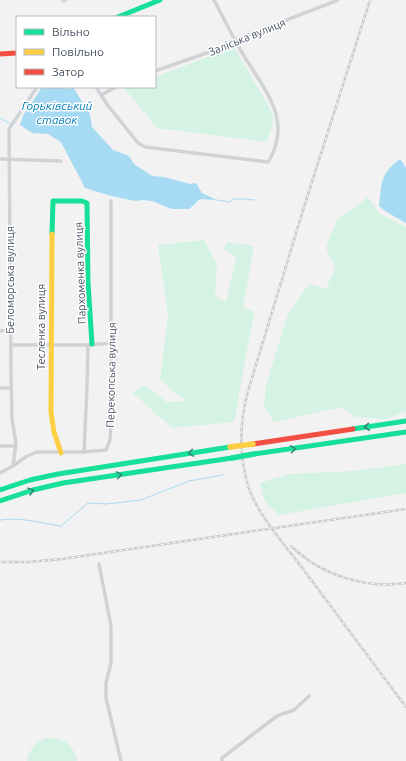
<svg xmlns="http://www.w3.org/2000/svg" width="406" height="761" viewBox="0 0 406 761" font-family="Ubuntu,sans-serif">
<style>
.green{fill:#d5f3e4}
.water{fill:#a7daf3}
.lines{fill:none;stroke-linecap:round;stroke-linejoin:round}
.stream{stroke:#a7daf3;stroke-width:1}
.street{stroke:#d0d3d6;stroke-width:3.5}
.fast{stroke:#16e098;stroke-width:5}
.slow{stroke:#ffcf43;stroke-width:5}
.jam{stroke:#f24e42;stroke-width:5}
.rail-casing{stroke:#c9cbcd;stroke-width:2.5}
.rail{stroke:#fff;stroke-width:1;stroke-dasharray:3;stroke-linecap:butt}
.fast-bridge{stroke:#16e098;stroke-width:5.5}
.slow-bridge{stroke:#ffcf43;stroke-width:5.5}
.oneway{stroke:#368374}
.labels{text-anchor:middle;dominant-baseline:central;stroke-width:3;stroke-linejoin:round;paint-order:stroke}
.street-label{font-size:11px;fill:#475161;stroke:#fff}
.water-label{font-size:12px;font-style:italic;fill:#007dbb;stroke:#fff}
</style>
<rect width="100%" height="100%" fill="#f3f2f2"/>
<g class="green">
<polygon points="234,47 268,105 274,119 271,130 267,142 157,128 125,89 129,87 155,87 155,77"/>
<polygon points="368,197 380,214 406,227 406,412 385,419 355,417 342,407 274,422 264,406 266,385 288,314 309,284 326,289 335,268 326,248 337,220"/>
<polygon points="204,240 217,264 215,296 226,302 236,257 224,249 227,242 254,246 243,308 254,312 234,422 172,428 133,393 144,385 167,402 186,401 160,380 168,315 158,245"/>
<polygon points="406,464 406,493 279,515 265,502 260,483 289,474 353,471"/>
<path d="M46,738C64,737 73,743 77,761H27C30,749 34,742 46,738Z"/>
</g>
<g class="water">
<polygon points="42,87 64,87 66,89 73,87 90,114 92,127 113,150 129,156 134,164 152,176 164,177 190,184 196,183 202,193 217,200 202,199 199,200 189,209 172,209 152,201 143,200 136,201 111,196 85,188 61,142 48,134 32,133 20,125 23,116"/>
<path d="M400,159L406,168V223L385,211L379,206C382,182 380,174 400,159Z"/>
</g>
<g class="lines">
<g class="stream">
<polyline points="0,118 9,123"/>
<polyline points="217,200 229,202 234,199 243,199 255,200"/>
<path d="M0,520C23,517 39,523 61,526L88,503L106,504L141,500L189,481L223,475"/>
</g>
<g class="street">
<polyline points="63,1 66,0"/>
<polyline points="155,71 218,49 231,44 235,40 338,0"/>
<path d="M96,87L106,103L138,143L145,147L268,162C276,150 280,133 277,119C274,98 252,70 241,51C232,35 223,17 214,0"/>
<polyline points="101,95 116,87"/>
<polyline points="0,159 61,161"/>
<polyline points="0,331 11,330"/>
<polyline points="11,345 88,345 112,343"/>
<polyline points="0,388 11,388"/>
<polyline points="0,446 15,446"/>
<polyline points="84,452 87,388 88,345"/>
<polyline points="13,466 27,456 37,452 84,452 106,450 110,440 111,426 111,201"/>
<polyline points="0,473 13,466 16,443 12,419 11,373 9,129 37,87"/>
<polyline points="99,564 111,626 111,663 106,683 106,698 121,761"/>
<polyline points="222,761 222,758 277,716 294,710 309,696"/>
</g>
<g class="fast">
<polyline points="118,17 160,0"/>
<polyline points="52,234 53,201 82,201 87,203 88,283 92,344"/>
<polyline points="353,429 406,421"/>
<polyline points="254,454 406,432"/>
<polyline points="0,490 30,480 58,474 230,447"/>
<polyline points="0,501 33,490 63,483 232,458"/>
</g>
<polyline class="slow" points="52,234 51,412 54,432 61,453"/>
<g class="jam">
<polyline points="0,54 17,53"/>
<polyline points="253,444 353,429"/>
</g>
<g class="rail-casing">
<g id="rail">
<path d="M370,0L304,207L248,391C239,424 238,455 249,489C259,516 285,545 303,569C337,615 372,661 406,707"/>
<path d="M291,546C321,575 365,589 406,583"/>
<polyline points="0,562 27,562 62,559 406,509"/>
</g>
</g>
<use href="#rail" class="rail"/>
<polyline class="fast-bridge" points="232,458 254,454"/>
<polyline class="slow-bridge" points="230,447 253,444"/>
</g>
<defs><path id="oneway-chevron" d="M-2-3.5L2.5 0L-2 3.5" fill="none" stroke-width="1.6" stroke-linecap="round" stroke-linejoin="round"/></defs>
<g class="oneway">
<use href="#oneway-chevron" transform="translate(367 427) rotate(172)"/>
<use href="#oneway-chevron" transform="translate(293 449) rotate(-9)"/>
<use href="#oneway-chevron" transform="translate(191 453) rotate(171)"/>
<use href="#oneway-chevron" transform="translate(119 475) rotate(-9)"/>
<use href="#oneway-chevron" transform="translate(31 491) rotate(-16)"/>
</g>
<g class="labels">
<g class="street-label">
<text transform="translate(247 37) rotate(-22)">Заліська вулиця</text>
<text transform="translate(80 273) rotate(-92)">Пархоменка вулиця</text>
<text transform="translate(10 280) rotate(-90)">Беломорська вулиця</text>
<text transform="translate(41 327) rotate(-90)">Тесленка вулиця</text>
<text transform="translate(111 375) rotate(-89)">Перекопська вулиця</text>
</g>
<g class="water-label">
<text x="57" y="105">Горьківський<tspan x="57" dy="14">ставок</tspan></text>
</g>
</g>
<rect x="16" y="16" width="140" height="72" fill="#ffffff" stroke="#b5b9c0"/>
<rect x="24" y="29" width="20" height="6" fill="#16e098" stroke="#b5b9c0"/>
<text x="52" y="36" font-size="12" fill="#475161">Вільно</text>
<rect x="24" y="49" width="20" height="6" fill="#ffcf43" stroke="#b5b9c0"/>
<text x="52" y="56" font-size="12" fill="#475161">Повільно</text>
<rect x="24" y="69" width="20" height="6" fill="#f24e42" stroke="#b5b9c0"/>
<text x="52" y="76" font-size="12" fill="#475161">Затор</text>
</svg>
